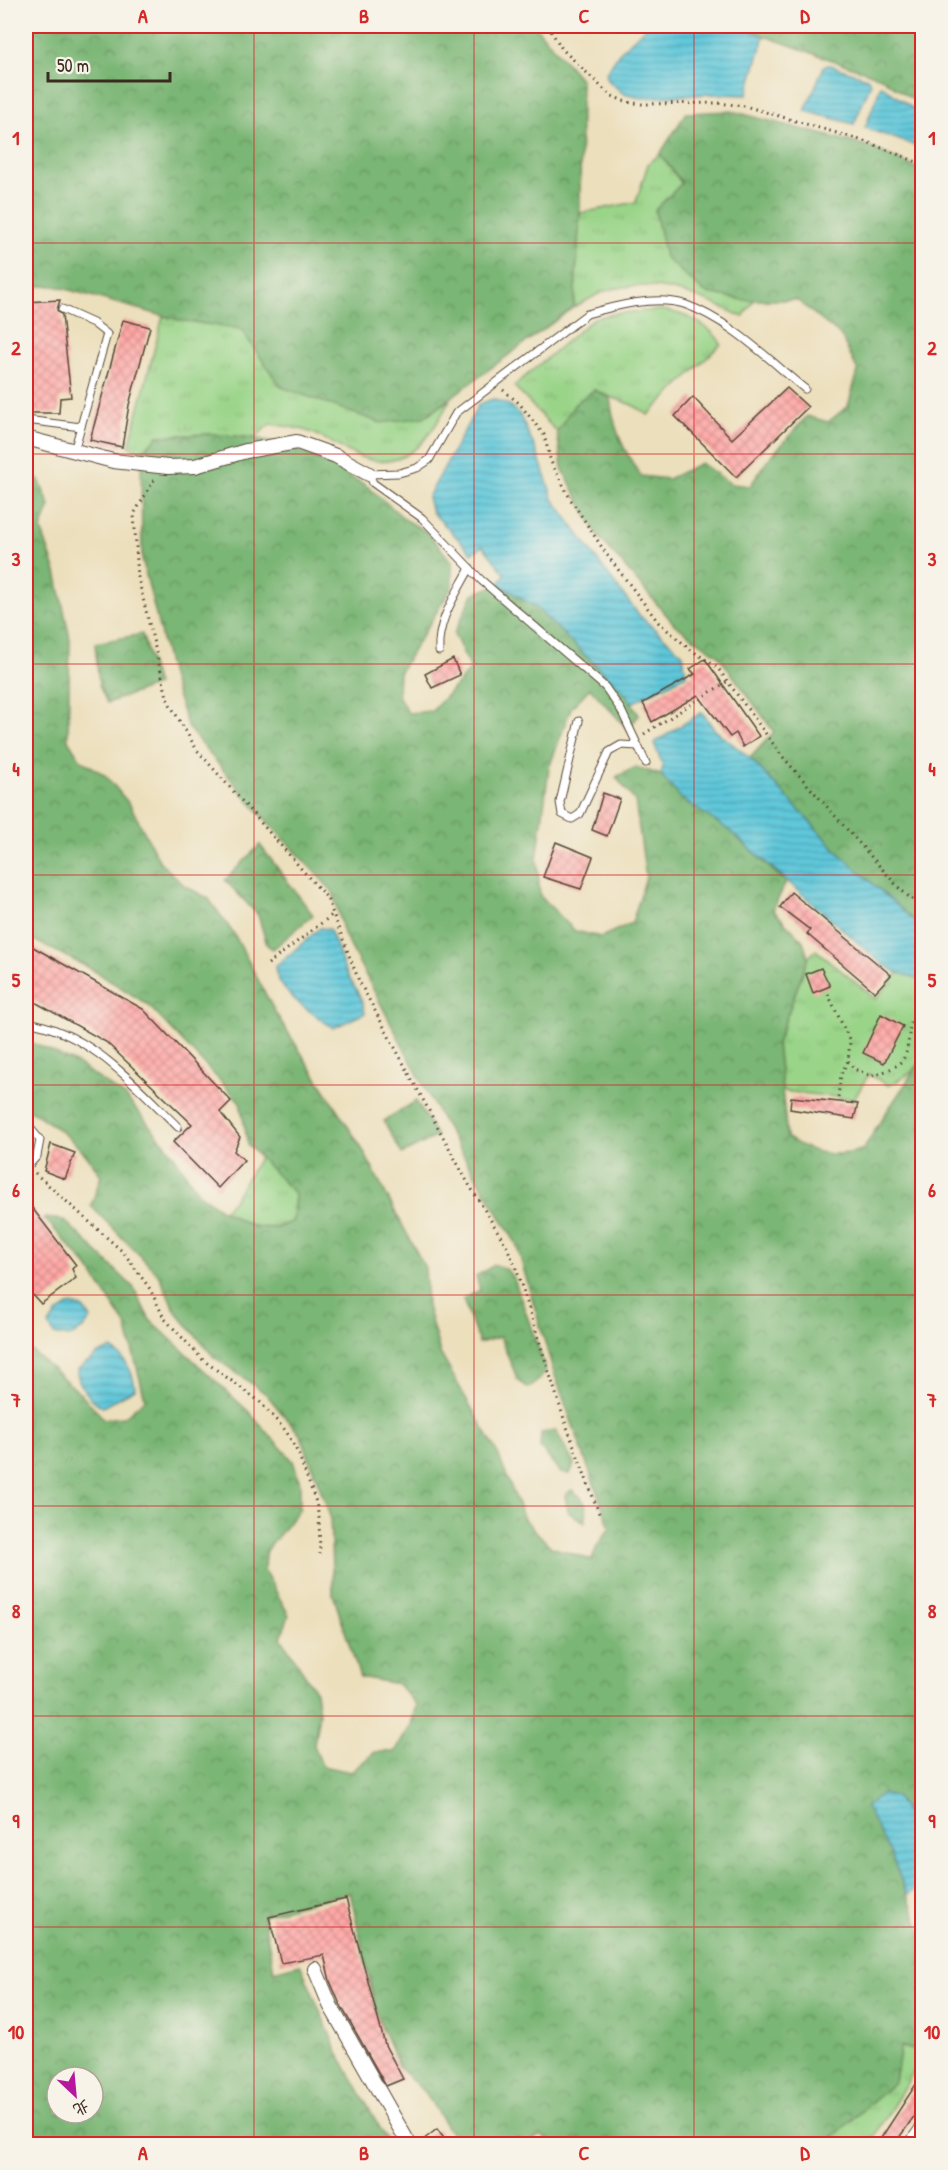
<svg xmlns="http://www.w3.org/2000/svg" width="948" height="2170" viewBox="0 0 948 2170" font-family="'Patrick Hand','LXGW WenKai TC',sans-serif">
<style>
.grass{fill:url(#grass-tufts);stroke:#6a7f53;stroke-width:1.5}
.forest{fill:url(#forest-crowns);stroke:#5a7049;stroke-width:1.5;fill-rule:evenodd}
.water{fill:url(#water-rules);stroke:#4d797c;stroke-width:1.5}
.building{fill:url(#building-cross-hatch)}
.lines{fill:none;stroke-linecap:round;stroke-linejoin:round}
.lane-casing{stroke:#564536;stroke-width:9}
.street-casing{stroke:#564536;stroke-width:16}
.path{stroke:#564536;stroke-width:3;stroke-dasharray:1.5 4.5;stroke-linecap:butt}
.lane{stroke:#fff;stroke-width:7}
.street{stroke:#fff;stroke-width:14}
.grid{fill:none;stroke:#d62828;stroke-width:1.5;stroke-opacity:0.55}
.neatline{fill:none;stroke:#d62828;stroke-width:2}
.grid-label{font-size:20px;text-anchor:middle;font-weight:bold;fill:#d62828}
</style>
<defs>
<pattern id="grass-tufts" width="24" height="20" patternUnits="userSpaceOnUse" patternTransform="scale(1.5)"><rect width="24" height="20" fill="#99d488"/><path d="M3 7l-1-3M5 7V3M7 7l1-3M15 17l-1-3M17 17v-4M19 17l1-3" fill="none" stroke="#85b675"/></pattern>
<pattern id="forest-crowns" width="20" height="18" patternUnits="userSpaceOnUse" patternTransform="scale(1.5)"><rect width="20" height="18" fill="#7ab674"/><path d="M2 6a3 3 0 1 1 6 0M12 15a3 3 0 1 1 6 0" fill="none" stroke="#65945f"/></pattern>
<pattern id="water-rules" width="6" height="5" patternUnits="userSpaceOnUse" patternTransform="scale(1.5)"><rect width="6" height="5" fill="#5fc8db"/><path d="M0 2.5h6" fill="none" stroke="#50a3b1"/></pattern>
<pattern id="building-cross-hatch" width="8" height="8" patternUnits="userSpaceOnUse" patternTransform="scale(1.5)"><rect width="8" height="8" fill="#ffa8a7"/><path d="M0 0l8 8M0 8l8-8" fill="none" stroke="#d08987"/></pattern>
</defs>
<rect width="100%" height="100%" fill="#f7f3e8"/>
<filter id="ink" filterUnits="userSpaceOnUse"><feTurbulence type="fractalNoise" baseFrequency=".0167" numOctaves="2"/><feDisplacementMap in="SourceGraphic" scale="12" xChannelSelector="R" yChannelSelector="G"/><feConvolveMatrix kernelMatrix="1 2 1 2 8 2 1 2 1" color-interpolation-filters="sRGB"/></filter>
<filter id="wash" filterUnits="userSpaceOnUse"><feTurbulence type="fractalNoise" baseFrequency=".008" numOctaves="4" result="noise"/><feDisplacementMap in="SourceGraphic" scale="24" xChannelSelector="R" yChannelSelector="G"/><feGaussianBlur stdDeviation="1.35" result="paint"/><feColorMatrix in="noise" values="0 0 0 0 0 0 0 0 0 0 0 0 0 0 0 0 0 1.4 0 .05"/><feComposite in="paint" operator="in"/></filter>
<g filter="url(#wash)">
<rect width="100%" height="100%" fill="#ecdfbc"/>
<g class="grass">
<path d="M660,154L682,184L704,292L754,300L743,317C703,298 658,278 612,289C600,291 586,302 574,307L580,213L636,202L648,164Z"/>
<path d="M661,310C681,312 712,325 721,344L648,415C632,401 613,400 594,390L575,404L557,432L514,386L594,318L619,313Z"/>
<path d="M163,316L241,329L281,387L424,417L450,400C433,431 413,468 371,460C349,456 329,438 307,431C296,427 282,426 270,424L255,438L212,434L158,436L141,453L129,446Z"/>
<polygon points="816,950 876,999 898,973 922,979 922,1062 909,1074 889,1086 869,1074 854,1099 782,1091 777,1043 808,958"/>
<path d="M260,1157L295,1194L293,1221C263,1235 250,1225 223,1211L234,1199Z"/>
<polygon points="901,2046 922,2053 922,2058 870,2144 825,2144 895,2081"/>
</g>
<g class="forest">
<polygon points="26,26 535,26 581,80 580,213 574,307 424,417 381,423 281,387 241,329 178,320 55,286 26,286"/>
<polygon points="736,26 922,26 922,106 880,77"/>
<path d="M731,111L867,146L922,170V928L841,855L750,758L774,732L718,655L675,625L598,536L562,468L557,432L575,404L595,390L610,398C614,431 623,449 641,476L668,479L701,463L731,484L750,486L767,461L807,416L828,422L848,406L858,371L841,336L797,300H743L704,292L665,257L655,210L682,183L660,154L686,113Z"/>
<path d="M212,434L255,438L290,446L335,468L367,486L406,520L427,532L452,562V587L399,673L398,695L408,713L432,711L471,669L454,634L473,594L499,584L534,606L627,695L639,715L628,729L590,688L571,708L549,768L537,859L540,896L575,931L601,937L632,923L646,877L635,801L616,777L636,767L661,775L682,799L730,831L786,882L773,910L803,941L808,958L777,1043L787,1137C811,1154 836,1159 864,1149C875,1129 887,1111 900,1092C910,1079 908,1075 922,1062V1835L896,1797L866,1807L891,1854L922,1933V2053L901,2046L895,2081L825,2144H551L541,2135L527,2144H458L426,2094L399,2067L378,2019L350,1892L263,1915L274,1971L300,1964L337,2051L389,2144H26V1346L81,1394L104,1419L124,1417L145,1399L126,1325L88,1267L44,1218L64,1220L133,1287L150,1320L248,1411L293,1461L300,1483V1508L265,1553L264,1570L289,1615L281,1638L316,1692L319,1713L314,1745L322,1766L351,1772L375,1752H395L411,1725L416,1705L398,1684L360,1677L333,1594L330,1516L301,1436L266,1394L214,1357L176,1312L158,1274L91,1206L101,1176C84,1146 55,1125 26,1108V1043L31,1042L77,1064L125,1096L171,1151L198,1193L223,1211L253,1227L277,1228L293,1221L295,1194L248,1145L240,1102L147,1004L93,970L26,936V467L39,480L50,506L41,529L56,572L70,639L68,740L80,759L106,776L130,805L160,862L185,886L208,898L234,934L275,1012L361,1147L425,1268L427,1306L440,1353L497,1452L524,1519L551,1547L592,1560L597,1546L610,1528L553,1370L516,1243L439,1115L344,934L333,892L255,808L188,728L172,680L142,559L141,453L158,436ZM57,2077H93V2113H57Z"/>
<polygon points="142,634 157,685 107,703 99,685 95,643"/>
<polygon points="260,845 313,915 273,949 267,945 258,915 225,880"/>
<polygon points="416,1101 437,1136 402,1154 384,1121"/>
<polygon points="494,1265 506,1269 514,1279 546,1370 540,1379 528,1388 518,1380 500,1337 479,1343 463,1299 480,1290 476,1276"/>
<polygon points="556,1431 574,1464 570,1474 561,1473 540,1447 541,1433"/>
<path d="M572,1490C585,1499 589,1506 585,1522L568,1512L565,1495Z"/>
</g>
<g class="water">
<polygon points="647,26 736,26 764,36 747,95 712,94 640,98 624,94 608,80 606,73 619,53"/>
<polygon points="830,65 867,78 871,83 854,124 805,111 824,66"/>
<polygon points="881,85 922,115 922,148 865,128"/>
<polygon points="493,399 509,405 520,415 538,455 553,499 612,580 640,616 683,654 686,675 632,703 627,695 534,606 499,584 505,574 483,546 472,553 432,512 428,497 479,404"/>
<polygon points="702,712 714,729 750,758 841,855 922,928 922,979 898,973 881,963 730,831 682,799 661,775 663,766 654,743"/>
<path d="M320,928L329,929C336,941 338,952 343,965C349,982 363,995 365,1013L333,1028C314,1013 276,993 275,967Z"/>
<polygon points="70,1305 82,1307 91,1318 83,1329 69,1337 54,1334 49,1325 57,1313"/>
<path d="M111,1349C125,1357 134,1373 135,1389L103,1407C91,1401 77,1384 77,1370L98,1354Z"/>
<polygon points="882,1793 896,1797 922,1835 922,1885 907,1895 891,1854 866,1807"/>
</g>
<g id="blocks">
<g class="building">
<polygon points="60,300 57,310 62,315 71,397 60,398 59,413 26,413 26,302"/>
<polygon points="123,320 150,327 129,405 122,447 90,440"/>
<polygon points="787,388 808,407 736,477 675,416 693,397 732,439"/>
<polygon points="453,659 460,675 432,688 425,674"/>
<polygon points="705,659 759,736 743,747 736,733 730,737 698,695 652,722 643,703 695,674 690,669"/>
<polygon points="603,793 620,799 607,836 592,830"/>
<polygon points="556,842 593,857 581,889 543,877"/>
<polygon points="791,892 891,975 875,992 807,934 810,930 780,907"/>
<polygon points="26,943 143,1009 231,1101 220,1112 240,1137 234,1151 244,1160 218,1188 173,1142 192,1124 106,1042 26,997"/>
<polygon points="821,968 830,986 813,993 806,974"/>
<polygon points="881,1014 903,1026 884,1063 863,1053"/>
<polygon points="791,1097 858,1104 854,1119 790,1109"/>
<polygon points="51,1144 75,1153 65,1179 44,1171"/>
<polygon points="26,1200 76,1265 72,1269 76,1278 41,1304 33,1295 26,1300"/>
<polygon points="346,1899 385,2045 403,2079 386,2086 339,2002 330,1981 324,1955 281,1963 269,1917"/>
<polygon points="922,2075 922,2105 894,2145 889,2145 881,2138"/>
<polygon points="437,2129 449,2145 418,2145 418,2144"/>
</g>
</g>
</g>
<g filter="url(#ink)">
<use href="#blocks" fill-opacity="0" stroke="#564536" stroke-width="1.5"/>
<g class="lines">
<g class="lane-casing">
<g id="lane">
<polyline points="62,309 93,323 107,334 74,451"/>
<polyline points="26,420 81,427"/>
<path d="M439,651C437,620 456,595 470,568"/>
<polyline points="579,721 560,802 562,814 572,819 580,814 609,752 621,745 638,746"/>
<path d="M646,763L621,710L605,687L481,580L422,518L373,483L369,474L399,473L417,468L429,460L456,413L587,314C615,306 655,295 684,304C730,320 768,359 805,389"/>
<path d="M26,1022C90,1032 134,1084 178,1127"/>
<polyline points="26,1123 40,1140 37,1156 30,1164 26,1160"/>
<polyline points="907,2144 922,2123"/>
</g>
</g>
<g class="street-casing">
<g id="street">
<polyline points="26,438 113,461 168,467 195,466 246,451 297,442 336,456 369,474"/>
<polyline points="315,1969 330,2005 409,2144"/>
</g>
</g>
<g class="path">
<polyline points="548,26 562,49 610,95 626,102 642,104 718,103 745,106 867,142 922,164"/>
<polyline points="503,390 519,403 544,435 551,462 571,500 607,555 659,623 691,650 717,667 782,756 899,888 922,908"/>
<polyline points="154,480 134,514 138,578 168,701 197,750 327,898 359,981 468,1183 506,1245 516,1268 564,1419 600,1516"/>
<polyline points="644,734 728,681"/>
<polyline points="268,964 332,915"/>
<polyline points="919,987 922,1019"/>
<path d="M828,994L850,1041L848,1061L854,1069L872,1076C908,1064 907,1059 910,1023L922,1020"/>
<polyline points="838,1097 841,1074 848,1061"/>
<polyline points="35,1173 124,1253 150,1289 164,1318 203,1360 259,1401 286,1431 298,1453 316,1502 319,1518 320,1554"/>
</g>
<use href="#lane" class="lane"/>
<use href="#street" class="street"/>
</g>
</g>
<path class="grid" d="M254,26V2144M474,26V2144M694,26V2144M26,243H922M26,454H922M26,664H922M26,875H922M26,1085H922M26,1295H922M26,1506H922M26,1716H922M26,1927H922"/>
<rect width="948" height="2170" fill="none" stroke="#f7f3e8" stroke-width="66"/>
<g transform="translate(75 2095) rotate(154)"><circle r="28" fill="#f7f3e8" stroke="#aca397" stroke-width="1.5"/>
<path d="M0-4.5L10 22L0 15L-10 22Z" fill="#b5179e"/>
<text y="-9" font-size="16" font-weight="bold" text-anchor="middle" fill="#3b2a1e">北</text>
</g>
<path d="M48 72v9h122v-9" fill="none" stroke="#3b2a1e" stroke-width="3"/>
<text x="57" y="72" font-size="18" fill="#3b2a1e" stroke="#f7f3e8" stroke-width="4.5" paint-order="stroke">50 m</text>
<rect x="33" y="33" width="882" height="2104" class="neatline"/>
<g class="grid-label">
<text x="143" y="23">A</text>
<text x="364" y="23">B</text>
<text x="584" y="23">C</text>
<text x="805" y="23">D</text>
<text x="16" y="145">1</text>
<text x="932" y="145">1</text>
<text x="16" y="355">2</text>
<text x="932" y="355">2</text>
<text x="16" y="566">3</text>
<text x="932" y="566">3</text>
<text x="16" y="776">4</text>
<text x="932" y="776">4</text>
<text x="16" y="987">5</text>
<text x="932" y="987">5</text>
<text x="16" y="1197">6</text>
<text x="932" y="1197">6</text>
<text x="16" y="1407">7</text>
<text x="932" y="1407">7</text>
<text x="16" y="1618">8</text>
<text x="932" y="1618">8</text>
<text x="16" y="1828">9</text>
<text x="932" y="1828">9</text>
<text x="16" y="2039">10</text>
<text x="932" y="2039">10</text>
<text x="143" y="2160">A</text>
<text x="364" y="2160">B</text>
<text x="584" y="2160">C</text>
<text x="805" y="2160">D</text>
</g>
</svg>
